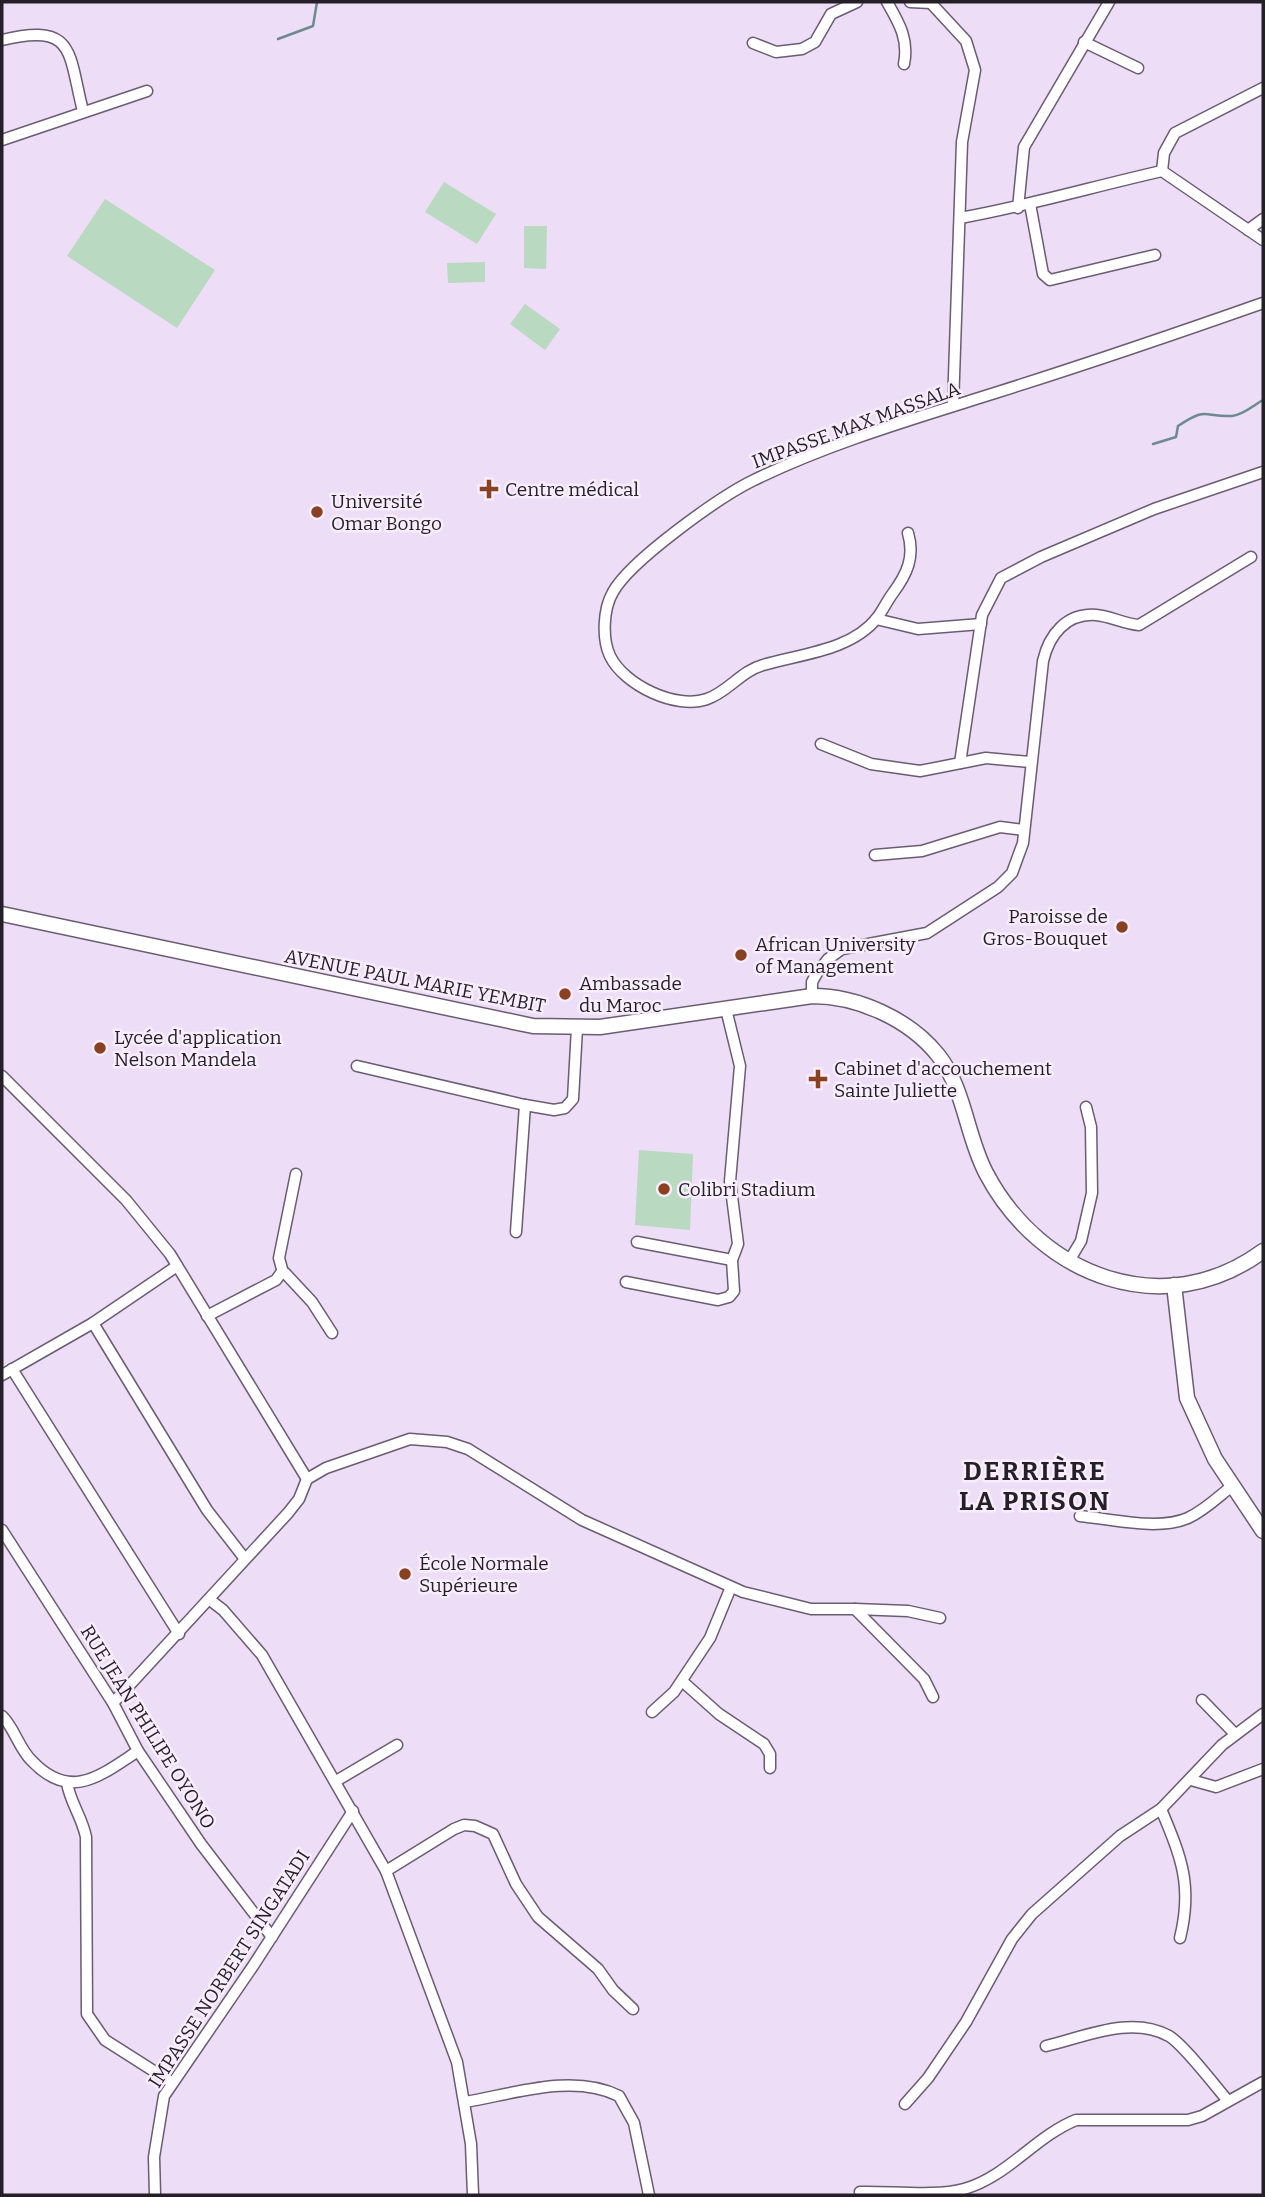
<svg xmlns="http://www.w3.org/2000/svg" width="1265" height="2197" viewBox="0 0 1265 2197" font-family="Bitter,serif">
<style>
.pitch{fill:#b9d9c1}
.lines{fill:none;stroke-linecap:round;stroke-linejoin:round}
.stream{stroke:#6c8b8f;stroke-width:2.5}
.minor-casing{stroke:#6a5c71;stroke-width:13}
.major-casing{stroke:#6a5c71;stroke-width:17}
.minor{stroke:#fff;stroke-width:10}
.major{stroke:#fff;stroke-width:14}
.poi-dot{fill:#894122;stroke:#f7edfc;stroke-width:2.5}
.labels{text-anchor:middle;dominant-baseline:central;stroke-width:5;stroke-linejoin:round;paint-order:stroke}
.street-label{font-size:19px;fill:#251f28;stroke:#f7edfc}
.poi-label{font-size:19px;fill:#251f28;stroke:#f7edfc;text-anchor:start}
.district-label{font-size:26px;font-weight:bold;letter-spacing:2px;fill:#251f28;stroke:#f7edfc}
</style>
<rect width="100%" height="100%" fill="#edddf6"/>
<g class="pitch">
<polygon points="444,182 496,214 477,244 425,212"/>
<polygon points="105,199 215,270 177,328 67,256"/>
<polygon points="524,226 547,226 546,269 524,268"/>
<polygon points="485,262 485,282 448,283 447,263"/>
<polygon points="525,304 560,329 545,350 510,324"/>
<polygon points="639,1150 693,1154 690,1230 635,1225"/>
</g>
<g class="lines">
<g class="stream">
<polyline points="278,39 313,26 317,2"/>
<path d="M1153,444L1176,437L1178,426C1208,406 1202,417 1232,416C1243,415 1254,405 1263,400"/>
</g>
<g class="minor-casing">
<g id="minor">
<path d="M887,2C899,23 909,39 904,64"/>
<polyline points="910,2 931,3"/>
<polyline points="930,2 966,41 975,70 962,142 953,406"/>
<path d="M2,40C76,22 68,53 83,111"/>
<polyline points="1084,42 1138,68"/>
<polyline points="753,43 776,52 802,49 815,42 831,14 857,2"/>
<polyline points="2,140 147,91"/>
<polyline points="1162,171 1164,153 1175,133 1263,88"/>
<polyline points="1030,204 1043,274 1050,280 1155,255"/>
<polyline points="1018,208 1024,147 1109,2"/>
<path d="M960,218C1028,206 1095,186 1162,171L1263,240"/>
<polyline points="1248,230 1263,219"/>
<path d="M908,533C915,557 907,574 893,593C887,601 883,610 877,618C851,651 799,654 763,665C741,671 728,692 707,699C676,710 624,685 610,656C602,639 603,609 613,592C630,561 718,498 752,481C829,443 916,418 998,392C1087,364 1175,334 1263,303"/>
<polyline points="876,619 918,629 981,624"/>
<polyline points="821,744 871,764 920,771 986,758 1030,762"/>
<polyline points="960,763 982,615 1001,578 1041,557 1154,509 1263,472"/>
<polyline points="875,855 922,851 1000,827 1024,830"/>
<path d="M812,996V982L817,973L828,959L842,949L927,933L998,887L1012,873L1023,843L1043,661C1049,635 1066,613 1096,615C1110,616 1124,624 1139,625L1251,557"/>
<polyline points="357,1066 525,1105 554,1110 565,1108 573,1099 577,1028"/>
<polyline points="2,1076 126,1200 170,1254 307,1479"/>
<polyline points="516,1232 525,1105"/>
<polyline points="637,1242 732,1260"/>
<polyline points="1069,1261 1081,1241 1092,1193 1091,1127 1086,1107"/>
<polyline points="282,1269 279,1258 296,1174"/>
<polyline points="285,1273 312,1302 332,1333"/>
<polyline points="626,1282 718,1300 729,1297 734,1291 732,1260 738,1244 730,1181 740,1066 726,1009"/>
<polyline points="207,1316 276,1280 281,1273"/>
<polyline points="93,1323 207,1510 245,1559"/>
<polyline points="12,1369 179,1634"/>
<polyline points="2,1375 93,1323 177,1266"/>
<polyline points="307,1479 326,1468 410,1439 447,1442 468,1449 582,1520 743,1592 811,1609 855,1609 924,1679 933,1697"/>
<path d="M1080,1516C1112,1519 1158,1531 1188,1518C1205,1510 1218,1497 1232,1486"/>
<polyline points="2,1530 113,1703 138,1751 201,1844 272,1937"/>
<polyline points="210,1600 223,1610 262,1655 386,1871 457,2062 471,2144 473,2195"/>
<polyline points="855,1609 908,1611 940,1618"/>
<polyline points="682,1681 719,1714 764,1744 770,1754 770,1768"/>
<polyline points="1202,1700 1235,1734"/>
<polyline points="113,1703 288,1513 299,1499 307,1479"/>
<polyline points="652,1712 674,1692 710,1638 731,1587"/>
<path d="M2,1716C14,1727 19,1749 32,1761C71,1802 101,1775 138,1751"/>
<polyline points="1191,1780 1216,1787 1263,1769"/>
<polyline points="336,1781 397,1745"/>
<path d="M67,1783C70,1802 82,1817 86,1837L87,2014L105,2040L171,2082"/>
<path d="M1161,1809C1181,1857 1193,1885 1180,1938"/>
<polyline points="386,1871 454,1829 464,1825 475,1826 493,1834 516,1884 538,1917 598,1969 613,1990 633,2009"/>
<path d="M1046,2046C1085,2037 1131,2015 1169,2036C1184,2045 1215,2086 1228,2101"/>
<path d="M465,2102C513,2094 573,2073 619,2096L634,2123L649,2195"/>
<polyline points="905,2104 928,2078 966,2022 1012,1939 1032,1914 1120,1836 1161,1809 1222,1745 1263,1714"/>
<path d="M860,2192C891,2191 935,2197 964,2189C1007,2177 1036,2136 1076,2120H1188L1202,2116L1263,2082"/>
<polyline points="155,2195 154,2157 164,2096 253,1966 353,1811"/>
</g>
</g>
<g class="major-casing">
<g id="major">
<path d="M2,914L533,1026L600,1027L812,996C858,996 909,1019 938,1055C965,1089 966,1135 986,1173C1040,1276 1164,1324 1263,1251"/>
<polyline points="1174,1285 1187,1398 1215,1459 1263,1531"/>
</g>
</g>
<use href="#minor" class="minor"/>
<use href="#major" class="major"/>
</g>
<g class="poi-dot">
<path d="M485.5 478.5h7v7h7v7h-7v7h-7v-7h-7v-7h7z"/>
<circle cx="317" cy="512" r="7"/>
<circle cx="1122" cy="927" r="7"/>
<circle cx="741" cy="955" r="7"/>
<circle cx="565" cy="994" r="7"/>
<circle cx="100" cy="1048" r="7"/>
<path d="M814.5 1068.5h7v7h7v7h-7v7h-7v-7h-7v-7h7z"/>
<circle cx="664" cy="1189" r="7"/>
<circle cx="405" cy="1574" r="7"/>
</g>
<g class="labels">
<g class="street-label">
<text transform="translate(856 425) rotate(-20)">IMPASSE MAX MASSALA</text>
<text transform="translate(415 981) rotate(11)">AVENUE PAUL MARIE YEMBIT</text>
<text transform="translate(148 1727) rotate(58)">RUE JEAN PHILIPE OYONO</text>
<text transform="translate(229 1969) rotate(-57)">IMPASSE NORBERT SINGATADI</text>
</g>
<g class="poi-label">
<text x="505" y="489">Centre médical</text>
<text x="331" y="501">Université<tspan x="331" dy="22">Omar Bongo</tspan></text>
<text x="1108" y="916" text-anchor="end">Paroisse de<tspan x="1108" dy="22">Gros-Bouquet</tspan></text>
<text x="755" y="944">African University<tspan x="755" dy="22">of Management</tspan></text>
<text x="579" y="983">Ambassade<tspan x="579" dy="22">du Maroc</tspan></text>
<text x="114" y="1037">Lycée d'application<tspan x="114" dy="22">Nelson Mandela</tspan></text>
<text x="834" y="1068">Cabinet d'accouchement<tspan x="834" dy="22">Sainte Juliette</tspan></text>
<text x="678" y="1189">Colibri Stadium</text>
<text x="419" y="1563">École Normale<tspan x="419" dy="22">Supérieure</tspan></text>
</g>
<g class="district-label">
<text x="1035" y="1471">DERRIÈRE<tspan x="1035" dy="30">LA PRISON</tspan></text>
</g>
</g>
<rect width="1265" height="2197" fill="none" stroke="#251f28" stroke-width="7"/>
</svg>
